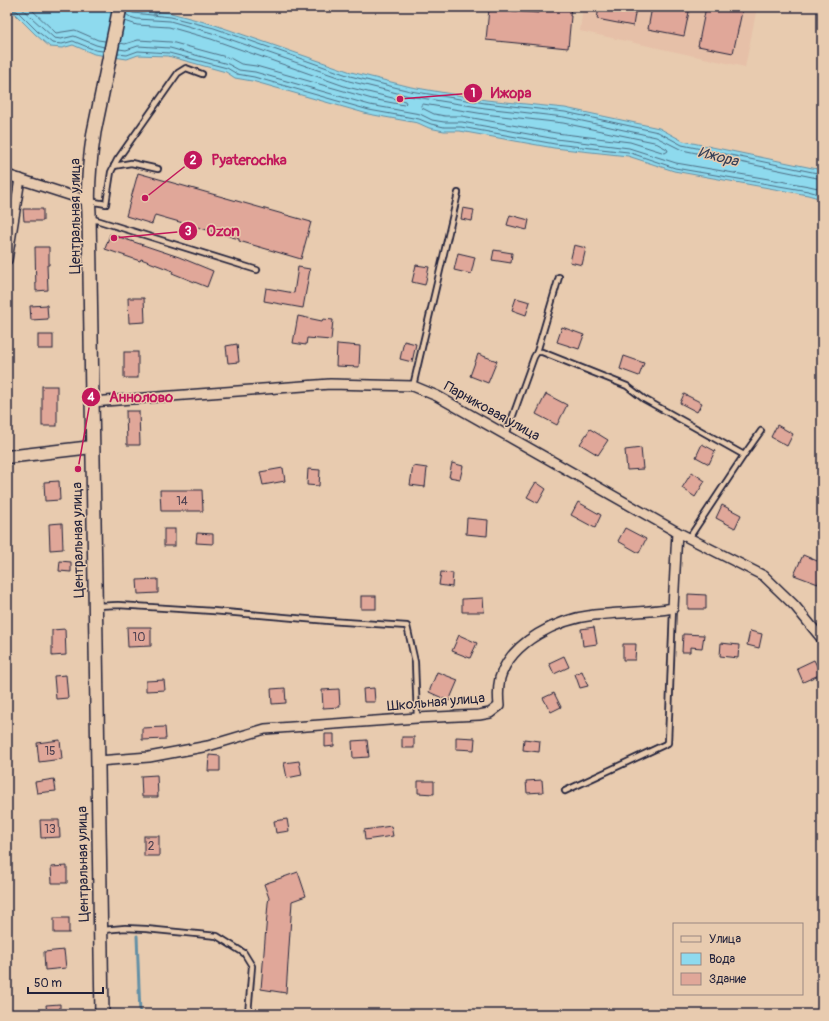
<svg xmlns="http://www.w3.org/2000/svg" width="829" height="1021" viewBox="0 0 829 1021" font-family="Pangolin,sans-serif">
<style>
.built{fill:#e6c0a8}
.water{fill:#8edaee;stroke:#6390a6}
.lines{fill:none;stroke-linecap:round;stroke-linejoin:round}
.shore{stroke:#4d6c83;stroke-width:1}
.stream{stroke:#6390a6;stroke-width:3}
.building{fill:#e0a799;stroke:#22223b}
.service-casing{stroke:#22223b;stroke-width:8}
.minor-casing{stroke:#22223b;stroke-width:12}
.tertiary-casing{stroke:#22223b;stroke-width:15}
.secondary-casing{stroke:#22223b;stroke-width:16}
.service{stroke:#e8cbaf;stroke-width:4.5}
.minor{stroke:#e8cbaf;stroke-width:9}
.tertiary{stroke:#e8cbaf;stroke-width:12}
.secondary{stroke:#e8cbaf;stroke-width:13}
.labels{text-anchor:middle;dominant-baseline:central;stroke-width:3;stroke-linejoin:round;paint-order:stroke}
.number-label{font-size:12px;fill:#524352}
.street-label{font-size:14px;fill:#22223b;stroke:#e8cbaf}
.water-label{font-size:15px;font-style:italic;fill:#323e56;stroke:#e8cbaf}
.leader{fill:none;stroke:#c2185b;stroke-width:1.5}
.callout-dot{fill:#c2185b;stroke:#e8cbaf;stroke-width:1.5}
.mark-label{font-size:12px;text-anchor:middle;font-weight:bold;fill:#fff}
.callout-label{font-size:15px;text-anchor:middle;font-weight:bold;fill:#c2185b;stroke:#e8cbaf;stroke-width:3;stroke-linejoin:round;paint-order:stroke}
</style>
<rect width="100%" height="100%" fill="#e8cbaf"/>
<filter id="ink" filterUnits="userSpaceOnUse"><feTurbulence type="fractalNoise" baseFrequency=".025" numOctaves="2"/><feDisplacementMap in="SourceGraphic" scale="8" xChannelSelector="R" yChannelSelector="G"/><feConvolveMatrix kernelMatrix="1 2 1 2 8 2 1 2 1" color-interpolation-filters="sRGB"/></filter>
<g filter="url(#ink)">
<polygon class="built" points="583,7 757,7 745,67 580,31"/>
<polygon class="water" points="7,7 126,7 139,10 171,13 215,25 351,72 411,87 486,100 565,108 659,128 683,141 822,170 822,199 808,195 674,171 628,156 554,148 460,131 444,131 429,128 418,123 368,114 252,81 235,78 226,72 168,56 138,55 127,59 94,54 73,45 62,48 50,47 35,34 15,14 7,12"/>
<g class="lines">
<g class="shore">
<polyline points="20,7 54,38 61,39 74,36 96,45 104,47"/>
<polyline points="29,7 56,33 75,30 98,40 105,41"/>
<polyline points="129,7 130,11 133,13 171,17 214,28 350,76 410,91 485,103 565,112 658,132 682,145 822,174"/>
<polyline points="7,9 17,11 37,31 52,43 62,44 73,41 95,50 103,51"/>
<polyline points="126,14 130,17 137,19 170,21 212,33 349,81 409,96 485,108 564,117 656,137 682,150 822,179"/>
<polyline points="120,43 125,44 138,40 171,42 230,58 241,64 256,66 372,99 404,105 406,103 405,101 347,87 211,39 169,27 137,25 125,21"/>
<polyline points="119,49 126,50 138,46 170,48 228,64 239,70 255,72 370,105 420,114 432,120 444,122 462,122 556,139 629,148 676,163 809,186 822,189"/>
<polyline points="118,54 127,55 138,51 169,53 227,68 237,74 254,77 369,110 419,119 431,124 444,127 461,127 555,144 628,152 675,168 808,191 822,195"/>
<polygon points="423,104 484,114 563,123 654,142 667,149 668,151 665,153 630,142 556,133 462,116 445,116 434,114 422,108 421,106"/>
</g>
<g class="stream">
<polyline points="154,15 161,7"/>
<polyline points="137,936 140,1014"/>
</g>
</g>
<g class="building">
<polygon points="539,7 571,7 570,16 571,16 568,48 486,40 489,9 539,13"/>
<polygon points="599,7 636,7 633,26 597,19"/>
<polygon points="652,7 690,7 684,36 648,29"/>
<polygon points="706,7 743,7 733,53 698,46"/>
<polygon points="138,173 311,222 301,259 239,241 239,239 155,215 152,224 126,216"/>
<polygon points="463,208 474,210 472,221 461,219"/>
<polygon points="23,209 43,209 43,221 24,221"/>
<polygon points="510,215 529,220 527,230 507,225"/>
<polygon points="110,234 179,257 213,271 207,287 172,273 173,271 141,259 140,261 105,249"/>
<polygon points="574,245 586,248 582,265 570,262"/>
<polygon points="35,247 49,247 49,265 47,265 48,290 36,291"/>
<polygon points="494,250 512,253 511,263 492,260"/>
<polygon points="458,253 475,257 471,274 454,270"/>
<polygon points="416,265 429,267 425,285 412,282"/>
<polygon points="298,267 310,269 303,308 264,301 266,288 294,293"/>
<polygon points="128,298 144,298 145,322 129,323"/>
<polygon points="516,298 530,302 526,315 512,310"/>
<polygon points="47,305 48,319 31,320 30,306"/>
<polygon points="298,316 322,321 323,319 333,320 331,340 307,338 306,345 293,343"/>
<polygon points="562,327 584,335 579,349 557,342"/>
<rect x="38" y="335" width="15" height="14"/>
<polygon points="404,341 416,344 412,362 400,359"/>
<polygon points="237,344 239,362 228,363 226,346"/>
<polygon points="337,344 360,346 359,367 336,366"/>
<rect x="124" y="352" width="14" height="26"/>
<polygon points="478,354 497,361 488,383 470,376"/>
<polygon points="624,356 644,363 639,376 620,369"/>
<rect x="42" y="386" width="15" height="40"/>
<polygon points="546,394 567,405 557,425 536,414"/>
<polygon points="684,394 702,403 697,412 680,403"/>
<polygon points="126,411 139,411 140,445 127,445"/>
<polygon points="777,425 793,434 787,446 771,437"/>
<polygon points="590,429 608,440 598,455 580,444"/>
<polygon points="702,444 715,451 709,464 696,457"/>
<polygon points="641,448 643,469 627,470 625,450"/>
<polygon points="452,463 463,466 460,479 449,477"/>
<polygon points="413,466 427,468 425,487 410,485"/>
<polygon points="283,468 285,481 263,485 260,472"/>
<polygon points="308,469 320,470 319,486 307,485"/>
<polygon points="692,472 705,481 695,497 682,488"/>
<polygon points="59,481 60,500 45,501 44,482"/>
<polygon points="536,482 546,489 538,503 527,497"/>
<polygon points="160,490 202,490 203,511 161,511"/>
<polygon points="578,502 601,515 595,528 571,515"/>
<polygon points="722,505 741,515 735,528 716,518"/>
<polygon points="467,518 488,520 487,536 466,534"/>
<polygon points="62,523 63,549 50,550 49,524"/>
<polygon points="625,528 646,539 639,553 618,541"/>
<rect x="164" y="529" width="11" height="17"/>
<polygon points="197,533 213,534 213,544 196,543"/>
<polygon points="803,555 822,563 822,573 818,584 794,575"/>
<polygon points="60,561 71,562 71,572 59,571"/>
<polygon points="441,572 453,573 452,587 439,585"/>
<polygon points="158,579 158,593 138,594 137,580"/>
<polygon points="688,594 706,595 706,609 688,609"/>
<rect x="361" y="596" width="15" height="13"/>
<polygon points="483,598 484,612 462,612 462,599"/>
<polygon points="127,627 151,627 151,646 128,647"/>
<polygon points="594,627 597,644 583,646 581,629"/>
<polygon points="65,629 66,655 52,656 52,630"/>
<polygon points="750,631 762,634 759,648 747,645"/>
<polygon points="683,634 704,635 702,648 690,647 690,652 682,652"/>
<polygon points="459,635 477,643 470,658 452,651"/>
<polygon points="721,643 739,645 738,658 720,656"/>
<polygon points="623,644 636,644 635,660 623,660"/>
<polygon points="564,656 569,667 554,674 549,663"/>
<polygon points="814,660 821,674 803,682 797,668"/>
<polygon points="582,671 588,686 580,688 575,674"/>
<polygon points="437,672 458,680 449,701 429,692"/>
<polygon points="66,675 68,698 56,699 54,676"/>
<polygon points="164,680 165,690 146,691 146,681"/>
<polygon points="285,688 286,703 272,704 271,689"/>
<polygon points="374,688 375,702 364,702 363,689"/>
<polygon points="339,689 340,707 323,708 322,690"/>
<polygon points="554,693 561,707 551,712 543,698"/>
<polygon points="165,727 166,739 142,740 142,728"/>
<polygon points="325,734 334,734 334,746 325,747"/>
<rect x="402" y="737" width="12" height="11"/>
<polygon points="456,737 475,738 474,750 456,749"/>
<polygon points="524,739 540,741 539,752 523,750"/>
<polygon points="60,740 62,759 39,762 37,743"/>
<polygon points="367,740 369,757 353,758 352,741"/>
<polygon points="209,755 220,756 220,771 208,771"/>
<polygon points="299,761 302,775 287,778 284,763"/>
<polygon points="157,775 158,797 142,797 141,776"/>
<polygon points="54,779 56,791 37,793 35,782"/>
<polygon points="542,780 543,792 527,793 526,781"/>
<polygon points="418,781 434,781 434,794 418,793"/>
<polygon points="287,819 289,831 276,833 274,821"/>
<polygon points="40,820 59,820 60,837 41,838"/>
<polygon points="391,826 393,836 365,840 364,830"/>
<rect x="144" y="836" width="15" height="20"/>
<polygon points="67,866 67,883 52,883 51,867"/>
<polygon points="298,872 306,896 292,901 286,993 261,989 268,903 269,898 264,884"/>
<rect x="54" y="918" width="15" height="15"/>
<polygon points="64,950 66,968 45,970 44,952"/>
<polygon points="60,1004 60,1014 47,1014 46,1005"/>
</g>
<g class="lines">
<g class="service-casing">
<g id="service">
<polyline points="114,166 131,163 158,169"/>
<polyline points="89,201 106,204 111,172 117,160 178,73 186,68 202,74"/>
<polyline points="90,218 257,270"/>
<polyline points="537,352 559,277"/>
<polyline points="413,386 458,193"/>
<polyline points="506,435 534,357 537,352 542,352 627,386 644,399 744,455"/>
<polyline points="689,538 744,455 761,431"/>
<polyline points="96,606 118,605 213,611 329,621 407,626 415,662 417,718"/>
<polyline points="565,791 668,743 673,608"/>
<polyline points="103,930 125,928 146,929 217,936 244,953 252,966 248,1014"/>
</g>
</g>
<g class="minor-casing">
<g id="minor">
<polyline points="7,175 88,201"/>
<polyline points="7,260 20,179"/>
<polyline points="92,402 330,384 413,386 437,396 460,409 677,532 764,576 795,606 822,639"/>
<path d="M98,761L149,757L208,746L265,729L417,718L479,715L490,713L499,706C498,696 498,687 500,678C511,641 559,619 594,615C621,612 647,613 673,608L677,532"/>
</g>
</g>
<g class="tertiary-casing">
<polyline id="tertiary" points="7,457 92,447"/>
</g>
<g class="secondary-casing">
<path id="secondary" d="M102,1014L89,213C87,187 90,158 94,132L120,7"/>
</g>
<use href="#service" class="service"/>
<use href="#minor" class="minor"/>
<use href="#tertiary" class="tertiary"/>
<use href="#secondary" class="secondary"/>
</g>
</g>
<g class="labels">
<g class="number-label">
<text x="182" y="501">14</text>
<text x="139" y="637">10</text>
<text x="50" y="751">15</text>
<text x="50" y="829">13</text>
<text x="151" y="846">2</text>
</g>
<g class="street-label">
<text transform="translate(75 216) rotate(-90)">Центральная улица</text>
<text transform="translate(492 411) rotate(29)">Парниковая улица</text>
<text transform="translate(78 540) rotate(-91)">Центральная улица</text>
<text transform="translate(436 702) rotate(-5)">Школьная улица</text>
<text transform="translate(83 864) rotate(-91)">Центральная улица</text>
</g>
<g class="water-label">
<text transform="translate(718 157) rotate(14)">Ижора</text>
</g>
</g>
<path class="leader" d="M400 99L473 93M145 198L193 160M114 238L188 231M78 469L91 397"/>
<g class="callout-dot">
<circle cx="400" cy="99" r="4"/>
<circle cx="145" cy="198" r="4"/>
<circle cx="114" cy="238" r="4"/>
<circle cx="78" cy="469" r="4"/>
<circle cx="473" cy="93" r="10"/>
<circle cx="193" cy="160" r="10"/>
<circle cx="188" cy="231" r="10"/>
<circle cx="91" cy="397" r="10"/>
</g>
<g class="mark-label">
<text x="473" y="97">1</text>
<text x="193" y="164">2</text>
<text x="188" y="235">3</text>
<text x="91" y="401">4</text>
</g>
<g class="callout-label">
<text x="511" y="98">Ижора</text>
<text x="249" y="165">Pyaterochka</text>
<text x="223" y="236">Ozon</text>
<text x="141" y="402">Аннолово</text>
</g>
<rect width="829" height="1021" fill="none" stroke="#e8cbaf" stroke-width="24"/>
<rect x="12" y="12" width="805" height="997" fill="none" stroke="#22223b" stroke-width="1.5" filter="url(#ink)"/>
<rect x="673" y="923" width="130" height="72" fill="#e8cbaf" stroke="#998781"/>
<rect x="681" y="936" width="20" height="6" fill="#e8cbaf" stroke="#998781"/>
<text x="709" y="943" font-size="12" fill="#22223b">Улица</text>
<rect x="681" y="953" width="20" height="12" fill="#8edaee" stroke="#998781"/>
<text x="709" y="963" font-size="12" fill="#22223b">Вода</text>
<rect x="681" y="973" width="20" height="12" fill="#e0a799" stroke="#998781"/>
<text x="709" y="983" font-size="12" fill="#22223b">Здание</text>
<path d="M28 987v6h75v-6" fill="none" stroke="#22223b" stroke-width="2"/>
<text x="34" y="987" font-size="12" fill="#22223b" stroke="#e8cbaf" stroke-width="3" paint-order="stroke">50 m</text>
</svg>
